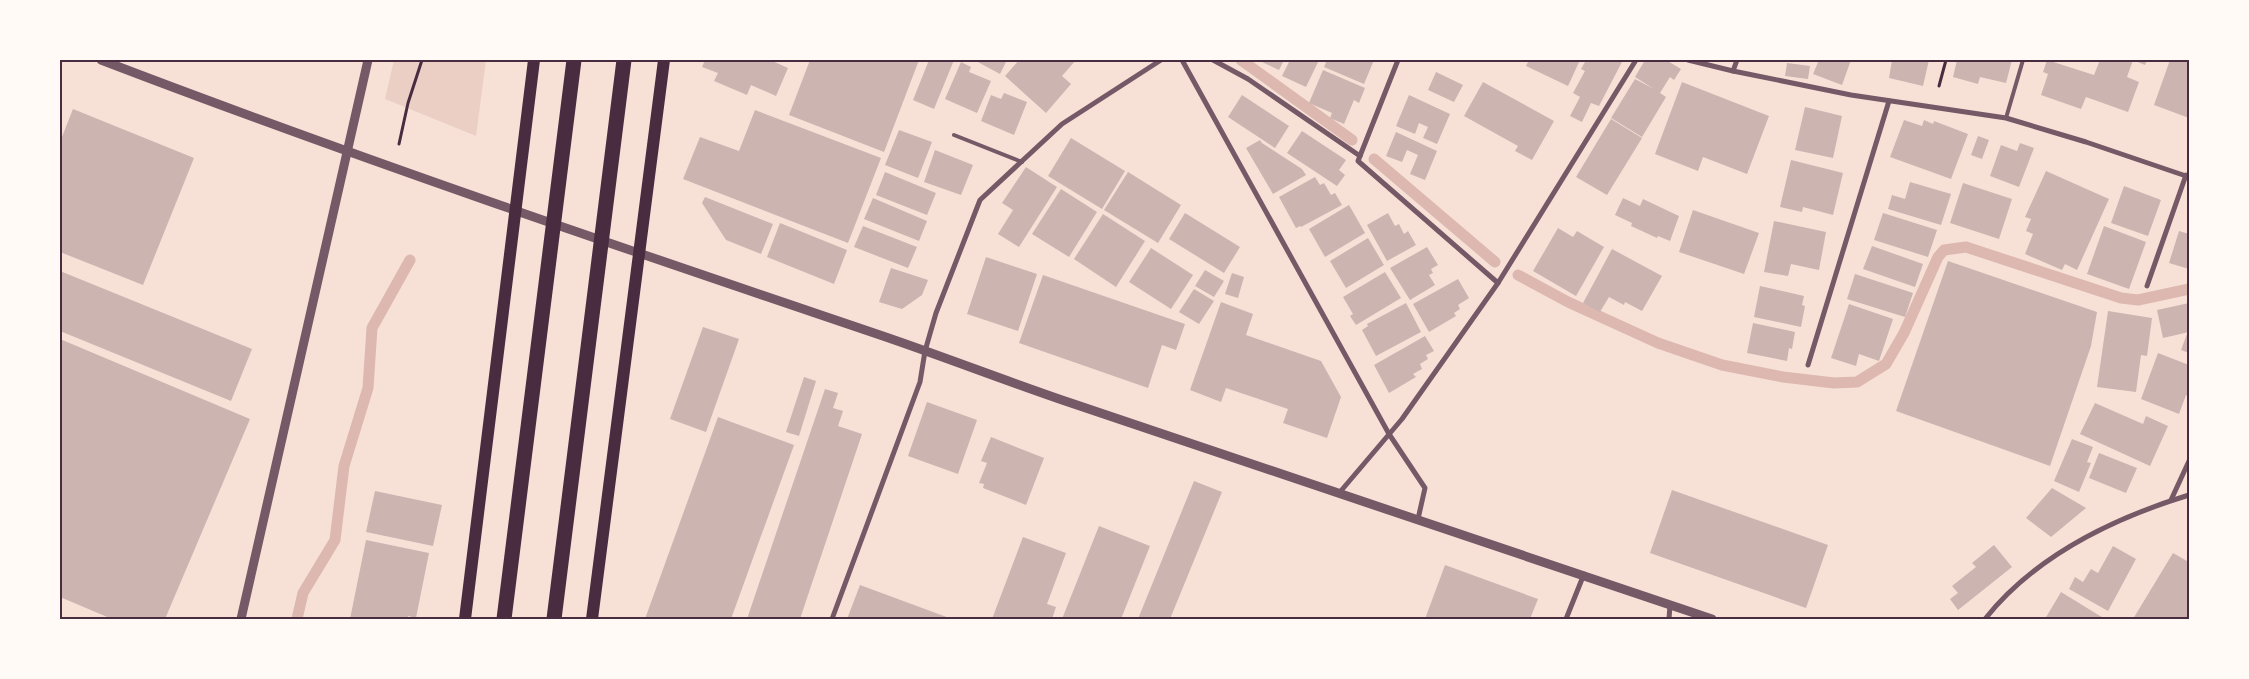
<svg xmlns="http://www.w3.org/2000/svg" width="2249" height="679" viewBox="0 0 2249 679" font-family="'Sofia Sans Condensed',sans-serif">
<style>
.green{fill:#ebcfc5}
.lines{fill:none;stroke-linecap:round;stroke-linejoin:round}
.stream{stroke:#dcb8b0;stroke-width:11}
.building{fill:#ccb4b1}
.path{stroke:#4a2c40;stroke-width:3}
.service{stroke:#755966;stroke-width:4}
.minor{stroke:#755966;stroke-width:5}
.tertiary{stroke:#755966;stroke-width:9}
.primary{stroke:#4a2c40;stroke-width:12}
.motorway{stroke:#4a2c40;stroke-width:15}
.neatline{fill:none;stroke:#4a2c40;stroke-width:2}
</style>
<rect width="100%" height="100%" fill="#f7e1d7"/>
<polygon class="green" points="394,60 486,60 476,136 385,99"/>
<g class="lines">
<g class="stream">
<polyline points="1241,60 1352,140"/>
<polyline points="1374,159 1495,262"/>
<polyline points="1518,275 1568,302 1658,343 1722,365 1783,377 1834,383 1857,382 1886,364 1904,333 1938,257 1944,250 1966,247 2121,298 2138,300 2189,289"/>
<polyline points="297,619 303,593 335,540 344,466 368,388 372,328 410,260"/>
</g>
</g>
<g class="building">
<polygon points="705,60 770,60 788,68 776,96 751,85 747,95 714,81 718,73 702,67"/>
<polygon points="810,60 919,60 884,152 789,115"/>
<polygon points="929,60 954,60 934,109 913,100"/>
<polygon points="974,60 1007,60 1000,74"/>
<polygon points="1019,60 1076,60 1062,76 1071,84 1046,113 1005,76"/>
<polygon points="1258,60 1284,60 1279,70"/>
<polygon points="1290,60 1319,60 1306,87 1282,76"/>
<polygon points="1327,60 1374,60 1364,84 1324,67"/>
<polygon points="1529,60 1580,60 1568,86 1526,66"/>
<polygon points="1586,60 1623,60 1599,106 1591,103 1582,122 1570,116 1580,97 1573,93 1585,71 1581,69"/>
<polygon points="1645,60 1666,60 1681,69 1674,80 1670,77 1660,93 1666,97 1642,137 1611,118 1635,79 1654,89 1635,77"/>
<polygon points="1819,60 1851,60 1842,85 1813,74"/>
<polygon points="1892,60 1929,60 1923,86 1889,78"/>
<polygon points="1957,60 2012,60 2006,83 1980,77 1978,84 1953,77"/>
<polygon points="2047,60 2094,75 2100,60 2147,60 2145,65 2133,60 2127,77 2139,82 2128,112 2086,97 2081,109 2041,95 2048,74 2043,72"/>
<polygon points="2170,60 2189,60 2189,118 2154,105"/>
<polygon points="961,62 971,67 969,72 991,81 977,113 945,99"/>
<polygon points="1787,63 1810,66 1808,79 1785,76"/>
<polygon points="1323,70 1365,88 1359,103 1354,100 1344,124 1330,118 1332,113 1309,103"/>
<polygon points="1436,72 1463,85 1454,102 1428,90"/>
<polygon points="1483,82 1554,121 1532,160 1515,151 1518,146 1464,116"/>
<polygon points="1682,82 1769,116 1747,174 1703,157 1698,171 1655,154"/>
<polygon points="1004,93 1027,102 1014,135 981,121 991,95 1001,99"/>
<polygon points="1242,95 1289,126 1275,148 1228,117"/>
<polygon points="1409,95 1450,114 1437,144 1423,138 1428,127 1419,123 1415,134 1396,126"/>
<polygon points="1805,107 1842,116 1833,158 1795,150"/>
<polygon points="73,109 194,158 143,285 60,252 60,142"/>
<polygon points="755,110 881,158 848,243 683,179 700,137 739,151"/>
<polygon points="1611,119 1642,138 1607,195 1576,177"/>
<polygon points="1904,120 1922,126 1924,120 1933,124 1934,121 1968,134 1951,179 1890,157"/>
<polygon points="899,130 932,142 918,178 885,165"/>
<polygon points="1302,131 1346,160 1339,170 1345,175 1337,186 1287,153"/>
<polygon points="1396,132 1437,151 1425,180 1410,174 1418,155 1407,150 1402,162 1386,156"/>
<polygon points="1978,136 1989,140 1982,159 1971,155"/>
<polygon points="1071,138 1125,171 1102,209 1048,176"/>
<polygon points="1260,140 1262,143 1302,169 1306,175 1273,194 1246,148"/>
<polygon points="2020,143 2034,148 2019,187 1990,176 2001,145 2017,151"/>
<polygon points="935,150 973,165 961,195 924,182"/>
<polygon points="1791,160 1843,173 1833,215 1803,207 1802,212 1780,207"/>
<polygon points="1026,167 1057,187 1019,247 998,234 1013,210 1002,203"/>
<polygon points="2046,171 2109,199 2077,270 2065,264 2062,270 2025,254 2033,234 2026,231 2031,219 2025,217"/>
<polygon points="885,172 936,193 927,215 876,195"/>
<polygon points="1128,172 1181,205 1158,243 1104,210"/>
<polygon points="1315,177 1320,185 1324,183 1331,195 1335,193 1342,205 1301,227 1300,226 1296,228 1279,197"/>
<polygon points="1910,182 1951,194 1941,225 1888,209 1892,195 1905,199"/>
<polygon points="1963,183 2012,199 1999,239 1950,223"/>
<polygon points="2124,186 2161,200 2148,236 2111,223"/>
<polygon points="1061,189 1097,212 1069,257 1032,234"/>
<polygon points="705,197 773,224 761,254 726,240 702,203"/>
<polygon points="873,198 927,221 919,241 864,219"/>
<polygon points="1623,198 1640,206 1643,199 1679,216 1670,241 1658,236 1657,238 1631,226 1632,223 1615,215"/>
<polygon points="1349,205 1365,233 1325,257 1309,229"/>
<polygon points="1693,210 1759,233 1744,274 1679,252"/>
<polygon points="1185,213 1240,247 1224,273 1169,239"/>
<polygon points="1388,213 1395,226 1399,224 1404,234 1408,231 1416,245 1387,261 1367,225"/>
<polygon points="1883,213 1937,230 1928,257 1874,240"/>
<polygon points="1103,214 1145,241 1116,287 1074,259"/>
<polygon points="1774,221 1826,232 1819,270 1791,264 1788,276 1764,272"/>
<polygon points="780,223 847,250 834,284 767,257"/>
<polygon points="863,226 917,247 908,268 854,247"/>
<polygon points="2104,226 2146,242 2129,289 2087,274"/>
<polygon points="1558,228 1573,237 1577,231 1604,247 1576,296 1533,271"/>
<polygon points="2179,231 2189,234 2189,269 2169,263"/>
<polygon points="1368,238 1384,265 1346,288 1330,261"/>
<polygon points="1872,246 1923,264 1915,287 1863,269"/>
<polygon points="1427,247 1438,265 1431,269 1433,273 1429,275 1435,285 1410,300 1390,268"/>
<polygon points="1151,248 1193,275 1171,309 1129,282"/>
<polygon points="1612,249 1662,276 1642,311 1625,302 1624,305 1609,297 1600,312 1583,303"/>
<polygon points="986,257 1037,274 1018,331 967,314"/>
<polygon points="1948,261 2097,312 2091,346 2050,466 1896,411"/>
<polygon points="891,268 928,280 922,295 902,309 879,302"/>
<polygon points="1205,270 1224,281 1214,297 1195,286"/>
<polygon points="60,271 252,349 231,401 60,331"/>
<polygon points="1385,272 1401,298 1356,325 1350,316 1353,314 1343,297"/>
<polygon points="1232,273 1244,277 1238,298 1225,294"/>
<polygon points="1855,274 1913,293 1905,317 1847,299"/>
<polygon points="1043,275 1185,324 1176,350 1162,345 1148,388 1019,343"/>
<polygon points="1458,279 1469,298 1458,305 1460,309 1454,313 1456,316 1429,332 1413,304"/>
<polygon points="1760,286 1804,296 1802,305 1805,306 1801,327 1754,317"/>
<polygon points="1194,289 1214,301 1199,324 1179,312"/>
<polygon points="1221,302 1253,314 1246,335 1321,361 1341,397 1327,438 1283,423 1288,409 1226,388 1221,402 1190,390"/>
<polygon points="1406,303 1421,332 1376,356 1362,330 1368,326 1367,324"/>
<polygon points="2189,303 2189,332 2163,338 2157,310"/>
<polygon points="1849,304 1893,319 1879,361 1859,354 1856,366 1831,358"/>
<polygon points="2108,311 2152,318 2147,356 2141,355 2136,392 2097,387"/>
<polygon points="1753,323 1795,332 1792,349 1789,348 1787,361 1747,353"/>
<polygon points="703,327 739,339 706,432 670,419"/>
<polygon points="2187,334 2189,334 2189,353 2181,350"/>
<polygon points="1425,336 1434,351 1426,355 1428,359 1420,364 1422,369 1413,374 1416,377 1389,393 1374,365"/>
<polygon points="60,339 250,419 165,619 112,619 60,597"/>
<polygon points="2158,353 2189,365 2189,397 2186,395 2179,414 2141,399"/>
<polygon points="804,377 816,381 799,436 786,432"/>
<polygon points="825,389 838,393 833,408 843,411 838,426 862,434 800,619 747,619"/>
<polygon points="927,402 977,420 958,474 908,456"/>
<polygon points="2095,403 2143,424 2146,416 2168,426 2150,466 2080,434"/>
<polygon points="718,417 794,445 731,619 645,619"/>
<polygon points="991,437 1044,458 1026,505 983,488 984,484 979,483 987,463 981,461"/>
<polygon points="2072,439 2093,447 2087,462 2091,463 2079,492 2054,481"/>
<polygon points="2099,453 2137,468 2126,493 2089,478"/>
<polygon points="1194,481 1222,492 1170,619 1138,619"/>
<polygon points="2052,488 2086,508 2051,537 2026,518"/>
<polygon points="1672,490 1828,545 1806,608 1650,553"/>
<polygon points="375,491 442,505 433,546 366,532"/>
<polygon points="1099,526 1150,546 1121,619 1062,619"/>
<polygon points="1023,537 1066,553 1047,604 1056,607 1052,619 992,619"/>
<polygon points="366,540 429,553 416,618 408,616 407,619 350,619"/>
<polygon points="1994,545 2012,567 1958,610 1950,599 1958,593 1952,586 1976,567 1972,563"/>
<polygon points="2113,546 2136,559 2108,611 2069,589 2075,577 2083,582 2091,569 2098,573"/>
<polygon points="2173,553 2187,561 2189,559 2188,619 2133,619"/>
<polygon points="1445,565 1538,599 1530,619 1425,619"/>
<polygon points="860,585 952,619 847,619"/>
<polygon points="2061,592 2105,619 2045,619"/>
</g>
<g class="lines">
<g class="path">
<polyline points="1939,86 1946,60"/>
<polyline points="399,144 408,103 422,60"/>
</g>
<g class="service">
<polyline points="2006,118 2023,60"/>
<polyline points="954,135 1022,162"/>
</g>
<g class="minor">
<polyline points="1182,60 1389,434 1425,488 1418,519"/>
<polyline points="1213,60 1248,79 1360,156"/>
<polyline points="1398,60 1358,161 1498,283"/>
<polyline points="1688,60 1733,71 1851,95 2006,118 2086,142 2189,177"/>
<polyline points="1733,71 1737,60"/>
<polyline points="2147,286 2186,175"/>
<polyline points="1808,365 1889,101"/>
<polyline points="1340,492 1402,419 1498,283 1636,60"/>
<polyline points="2171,500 2189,461"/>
<polyline points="832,619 920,382 925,351 936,313 980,200 1062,124 1161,60"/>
<polyline points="1566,619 1584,574"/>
<polyline points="1669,619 1670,605"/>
<path d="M1985,619C2035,556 2114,518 2189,495"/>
</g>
<g class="tertiary">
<path d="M101,60C357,158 617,246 877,334C942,356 1006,381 1071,403C1284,475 1498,546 1712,619"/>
<polyline points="241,619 368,60"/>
</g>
<g class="primary">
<polyline points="465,619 534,60"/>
<polyline points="592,619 664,60"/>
</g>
<g class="motorway">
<polyline points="504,619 574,60"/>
<polyline points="554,619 624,60"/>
</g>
</g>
<rect width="2249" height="679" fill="none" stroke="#fffaf5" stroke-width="122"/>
<rect x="61" y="61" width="2127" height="557" class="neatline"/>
</svg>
